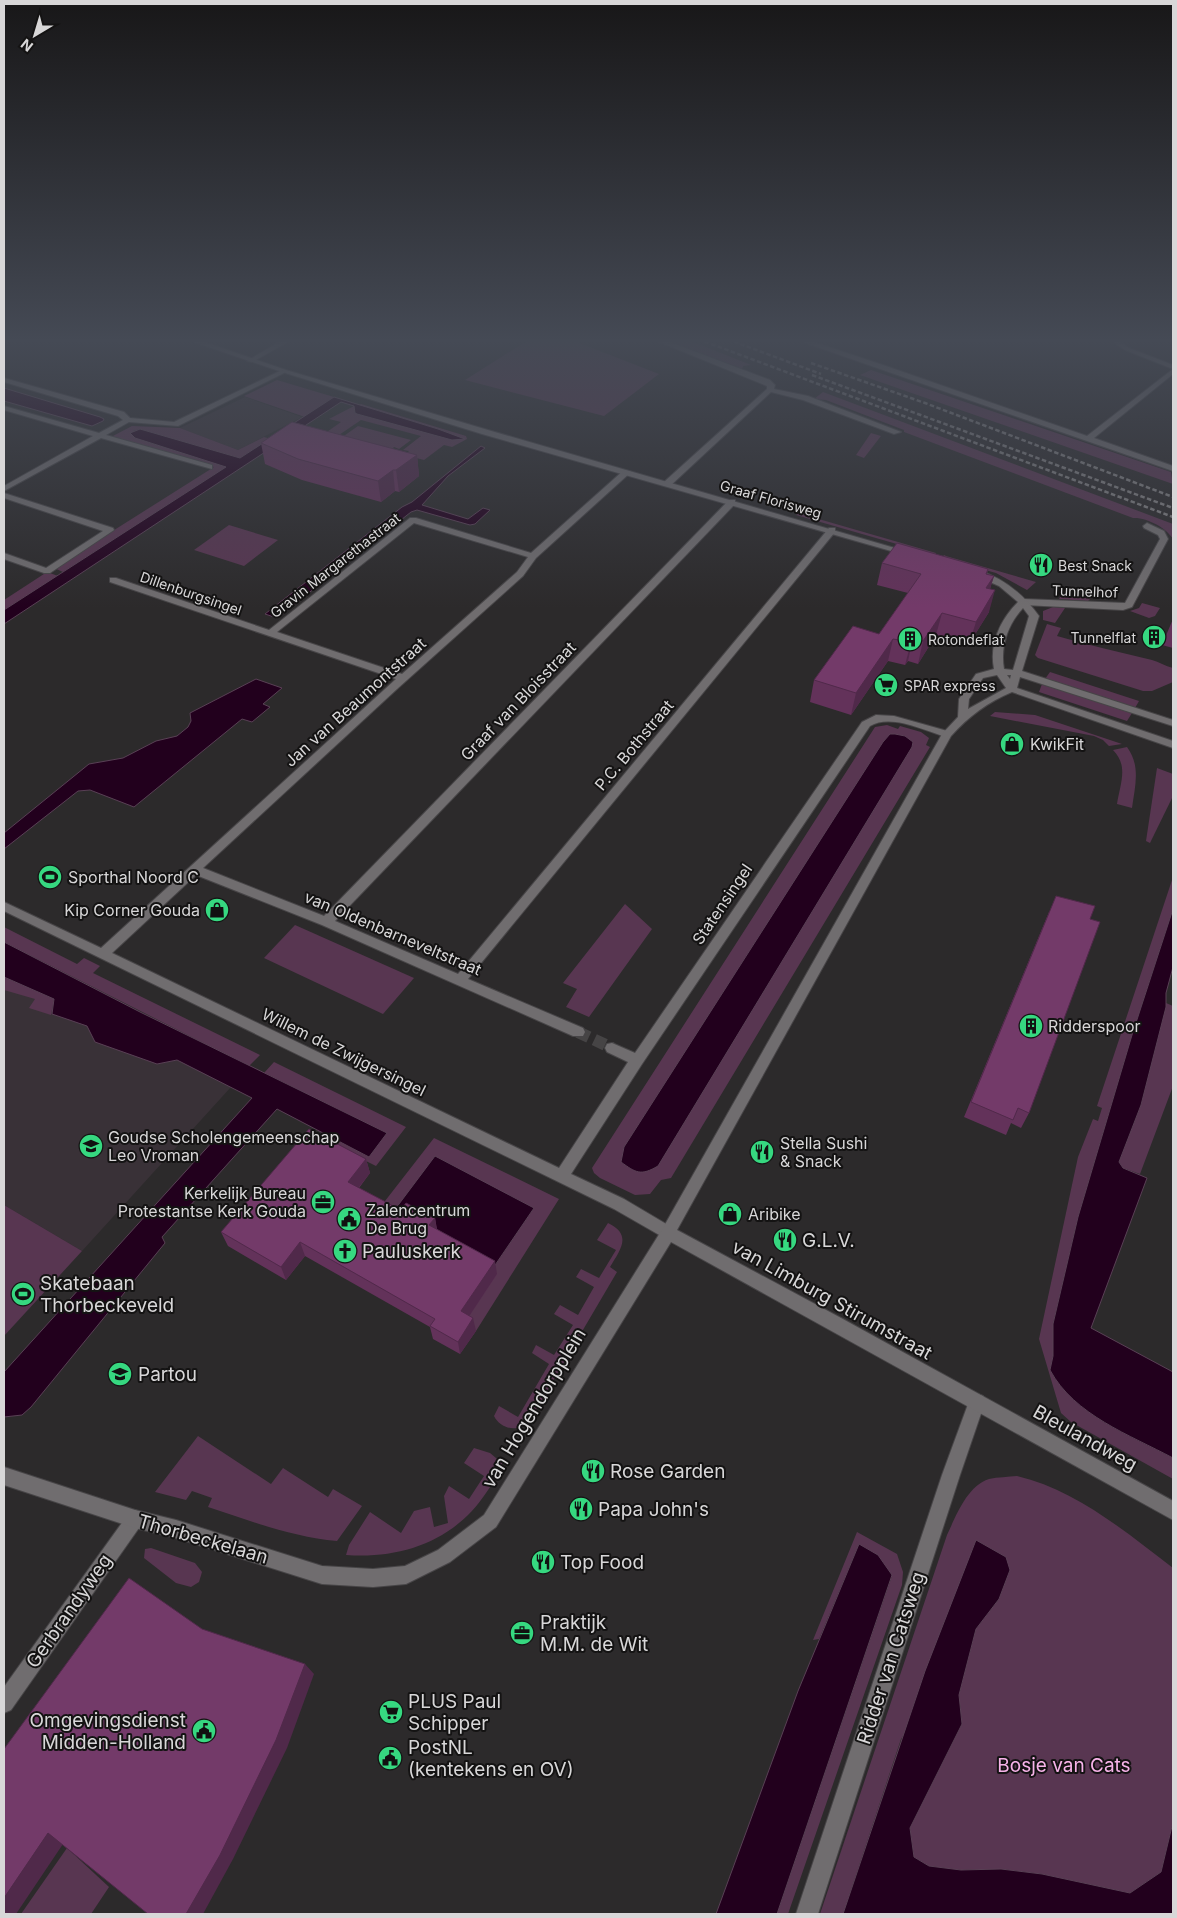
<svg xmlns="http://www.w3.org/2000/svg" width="1177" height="1918" viewBox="0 0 1177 1918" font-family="Inter,sans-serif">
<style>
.built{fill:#393137}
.green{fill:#583651}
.water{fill:#22001d;stroke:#594055}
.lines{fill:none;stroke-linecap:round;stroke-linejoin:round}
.street-tunnel{stroke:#464445;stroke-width:12;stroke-dasharray:12 6;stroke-linecap:butt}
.street-casing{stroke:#474547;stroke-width:2}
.secondary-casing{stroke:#474547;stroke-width:2}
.street{fill:#706d6f;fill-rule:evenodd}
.secondary{fill:#706d6f;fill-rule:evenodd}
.rail{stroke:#807f80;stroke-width:2.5;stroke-dasharray:4.5 2.5;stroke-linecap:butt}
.wall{fill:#63325a}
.shaded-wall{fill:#50294a}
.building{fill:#733a69;stroke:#50294a}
.labels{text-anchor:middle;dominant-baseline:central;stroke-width:4;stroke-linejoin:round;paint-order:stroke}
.far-street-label{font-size:14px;fill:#d8d7d8;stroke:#141313}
.far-poi-label{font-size:14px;fill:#d8d7d8;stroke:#141313;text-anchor:start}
.street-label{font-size:16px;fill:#d8d7d8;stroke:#141313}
.poi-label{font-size:16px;fill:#d8d7d8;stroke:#141313;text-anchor:start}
.near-poi-label{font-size:19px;fill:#d8d7d8;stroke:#141313;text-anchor:start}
.near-street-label{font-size:19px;fill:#d8d7d8;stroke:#141313}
.near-park-label{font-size:19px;fill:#f7b3e9;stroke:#141313}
</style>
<rect width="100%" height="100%" fill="#2c2a2b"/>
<g class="built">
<polygon points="245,397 302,417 238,450 180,428"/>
<polygon points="4,977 54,999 79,1022 87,1026 94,1036 157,1064 177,1060 231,1087 82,1251 4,1205"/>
</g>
<g class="green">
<polygon points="530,339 569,339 659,374 604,416 465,380"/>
<polygon points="662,339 686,339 751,365 743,366 742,369"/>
<polygon points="871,370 1171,472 1173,484 860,375"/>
<polygon points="277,380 334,397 305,417 244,396"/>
<path d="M823,392L1173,524V539C1167,528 1146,517 1133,518L904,432V430L826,400L814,399Z"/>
<polygon points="361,404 466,436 467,439 452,447 444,445 424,460 405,455 409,451 403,450 421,436 361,420 336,437 324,434 341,422 329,419 354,406 357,414 461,440 438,429 359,405"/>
<polygon points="132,426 180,428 238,450 264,437 271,439 240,458 140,429 133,431 135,438 227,467 63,572 54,568 214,467 111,437"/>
<polygon points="358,426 411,440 399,449 394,447 390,451 341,438"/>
<polygon points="871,433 881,436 864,458 856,455"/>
<polygon points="798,513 936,553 935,555 796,515"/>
<polygon points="229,525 278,540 244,566 194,550"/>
<polygon points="944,555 946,556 1036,582 1027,590 996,573 942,558"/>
<polygon points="47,572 58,576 4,610 4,600"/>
<polygon points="1052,586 1090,597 1091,598 1088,601 1059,599 1063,592"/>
<polygon points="1142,603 1160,608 1155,616 1149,618 1130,611 1139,608"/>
<polygon points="1053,607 1065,608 1055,623 1043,620 1043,611"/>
<path d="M1047,624L1061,628L1057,636C1088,645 1120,652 1152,660C1159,662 1165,666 1173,668V682L1152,691H1143L1038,658L1035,655Z"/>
<polygon points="1050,672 1139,701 1135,708 1045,679"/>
<polygon points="1042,684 1132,713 1127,721 1039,692"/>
<polygon points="995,712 1035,715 1122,744 1109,746 1103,740 1094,736 990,716"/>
<polygon points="887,725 898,729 900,726 921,732 929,738 926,745 930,747 671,1178 661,1180 650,1194 635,1195 600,1178 594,1173 592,1168 875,727"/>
<path d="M1127,747C1141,766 1135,786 1132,808L1117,804C1120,784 1129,766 1113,750Z"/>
<polygon points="1157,768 1173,774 1173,796 1150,843 1146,841"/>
<path d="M1173,877V909L1132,1035L1078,1217L1053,1324V1356L1050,1370C1074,1415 1130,1435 1173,1458V1479L1071,1422L1061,1413L1039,1339L1078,1157L1093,1119L1098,1121L1102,1108L1097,1106Z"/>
<polygon points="625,904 652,929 589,1017 566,1007 577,989 563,983"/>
<polygon points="295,925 304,929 414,978 383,1014 264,958"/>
<polygon points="4,927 77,964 84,958 100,966 93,973 260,1055 249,1066 4,942"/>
<polygon points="4,977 54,999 51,1015 29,1008 35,999 4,990"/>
<polygon points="1166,1003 1173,1006 1173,1086 1140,1174 1123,1168 1119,1162 1141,1105"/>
<polygon points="274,1062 406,1127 376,1166 320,1138 324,1133 369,1157 386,1133 264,1073"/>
<polygon points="434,1138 559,1199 476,1331 464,1324 491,1271 534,1208 390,1216 378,1210"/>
<polygon points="4,1205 82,1251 4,1336"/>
<path d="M608,1223C633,1235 620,1250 610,1267L617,1272L530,1420C520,1433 501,1430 494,1416L499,1406L518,1417L549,1364L532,1353L536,1345L554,1355L573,1325L554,1314L560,1305L578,1315L594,1287L576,1277L581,1269L599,1278L616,1250L597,1240Z"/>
<path d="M198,1436L271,1484L283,1468L328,1497L333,1489L362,1506L337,1541C292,1537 251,1521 208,1507L212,1498L192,1491L186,1500L155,1492Z"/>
<path d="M474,1448L490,1453L502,1463V1468C499,1477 491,1485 486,1493C454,1541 402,1559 346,1555L349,1545L370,1512L401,1533L414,1511L430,1507L434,1527L448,1523L444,1496L449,1486L469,1499L484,1476L464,1463Z"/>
<path d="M1017,1476C1076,1490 1126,1532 1173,1568V1822L1161,1872L1130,1893L1042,1874L1001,1869L961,1870L929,1866L914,1857L910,1828L962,1724L959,1695L976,1629L999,1599L1010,1570L901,1739L843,1914H820L947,1535C956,1516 967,1486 989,1479C998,1477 1008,1477 1017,1476Z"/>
<polygon points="857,1532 897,1554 903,1572 902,1585 788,1914 777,1914 892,1576 859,1544 819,1639 813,1640"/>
<polygon points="151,1548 195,1563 202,1572 199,1582 191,1587 176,1583 144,1558 145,1549"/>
<polygon points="67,1848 109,1887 91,1914 21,1914"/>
</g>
<g class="water">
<polygon points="4,388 100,417 104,419 103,421 92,426 4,401"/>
<polygon points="334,397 438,429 465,439 452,440 357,414 355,413 354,406 341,402 4,624 4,610 226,467 135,438 130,433 140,429 240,458"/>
<polygon points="481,446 485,448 448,476 422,505 468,519 483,508 490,510 475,524 470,525 417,510 411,512 277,618 265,614 402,507 412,502"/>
<polygon points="256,679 282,688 263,704 270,707 252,722 242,719 134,807 90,790 78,791 4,849 4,833 89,764 123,758 156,741 177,736 188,727 191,721 190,713"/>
<path d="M895,734L905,736L913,742L912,747L658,1166C641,1176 636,1173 621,1162L624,1147L883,742L890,734Z"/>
<path d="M1173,909V967L1166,993V1007L1141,1105L1119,1162L1123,1168L1147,1178L1091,1328L1173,1372V1458C1130,1435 1074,1415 1050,1370L1053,1356V1324L1078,1217L1132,1035Z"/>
<polygon points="4,942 140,1012 387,1133 369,1157 277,1109 162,1237 165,1243 31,1407 22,1415 4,1417 4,1372 252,1098 177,1060 157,1064 95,1042 87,1026 52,1014 54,999 4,977"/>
<polygon points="435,1156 534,1208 491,1271 390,1216"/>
<polygon points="976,1540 1006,1557 1010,1570 999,1599 976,1629 959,1695 962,1724 910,1828 914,1857 929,1866 961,1870 1001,1869 1042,1874 1130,1893 1161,1872 1173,1822 1173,1914 843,1914 925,1671"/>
<polygon points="859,1544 878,1555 892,1575 777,1914 716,1914 798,1691"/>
</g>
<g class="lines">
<polyline class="street-tunnel" points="578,1032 612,1048"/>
<g class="street-casing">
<g id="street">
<polygon points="284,339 293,339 252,362 247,361"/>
<polygon points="652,339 662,339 770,380 775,385 774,389 808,396 901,432 894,434 803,400 771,392 670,486 664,486 664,482 767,389 767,386"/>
<polygon points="794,339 805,339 886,366 1087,436 1173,369 1125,350 1108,339 1116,339 1129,348 1173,365 1173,374 1094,438 1173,466 1173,471"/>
<polygon points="282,370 288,371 178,426 129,422 106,435 212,465 212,469 101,438 4,491 4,486 93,436 4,410 4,406 99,433 123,420 118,416 4,382 4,378 124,412 130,418 174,422"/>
<path d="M624,470L631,472L536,558L523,576L397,689L203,868L324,916L729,500H735V504L335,921L458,974L829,528H835V532L468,979L583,1028L585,1032L583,1036H573L322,925L196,875L112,953L559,1168L628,1062L607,1052L605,1048L607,1044L612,1043L635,1053L862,722L876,715L894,716L951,732L952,734L947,737C925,731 891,713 870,726L642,1064L571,1174L624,1199L673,1228L676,1233L673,1238L668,1240L614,1209L4,911V902L101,948L396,679L110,582V578H116L269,630L410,518H416L531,553ZM414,523L528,557L517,572L402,674L277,632Z"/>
<polygon points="4,493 113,528 114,530 50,573 44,573 4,559 4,553 46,568 103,531 4,498"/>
<polygon points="1147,523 1164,531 1168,539 1132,607 1123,610 1024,605 1019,602 1024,599 1125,603 1160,539 1158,535 1144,528 1143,526"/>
<polygon points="977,1394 983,1396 985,1402 960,1475 818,1914 796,1914 942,1475 971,1396"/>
<polygon points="135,1510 141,1513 144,1519 141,1525 11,1710 4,1713 4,1687 129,1513"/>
</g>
</g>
<g class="secondary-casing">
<g id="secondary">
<polygon points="185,339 196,339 286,370 488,430 912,553 905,555 482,434 282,372"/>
<path d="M977,570C1004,578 1023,594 1039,616L1022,671L1173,720V726L1020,677L1017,688L1173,741V748L1012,692C988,702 969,716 951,736L677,1230L841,1318L1173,1501V1520L671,1242L496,1527L450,1562L406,1584L373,1587L322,1584L176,1538L135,1528L4,1485V1467L135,1510L176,1520L322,1566L373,1569L405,1566L438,1550L484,1515L663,1228L942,734L958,717L959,699L976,674L994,669C989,644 1000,620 1018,602L999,586L974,575V571ZM1023,608L1029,616L1013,670L1004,669C1000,646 1008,624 1023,608ZM997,675L1006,688L968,709L969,699L983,678ZM1007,675H1011L1010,679Z"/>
</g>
</g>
<use href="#street" class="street"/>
<use href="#secondary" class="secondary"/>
<g class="rail">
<polyline points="698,339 1173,517"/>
<polyline points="727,339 821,374"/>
<polyline points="811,363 925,403 1173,497"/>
<polyline points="812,375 1173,508"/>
</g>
</g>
<g class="wall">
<polygon points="261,443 417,455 419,476 399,492 395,491 381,502 302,480 265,464"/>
<polygon points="882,563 988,569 987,574 994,576 990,589 989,612 969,644 936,635 918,664 908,661 905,665 888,661 851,715 810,702 814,680 879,634 908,593 877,585"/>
<polygon points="1173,619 1173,648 1162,645"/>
<polygon points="1049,912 1090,919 1029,1113 1021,1128 1011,1123 1006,1135 964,1117"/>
<polygon points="366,1159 370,1173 359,1188 401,1210 435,1218 437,1229 497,1274 469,1316 476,1331 460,1354 433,1339 430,1327 305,1256 286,1280 228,1246 221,1232"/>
</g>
<g class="shaded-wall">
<polygon points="417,455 419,476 399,492 396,470"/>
<polygon points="393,470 395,491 381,502 378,481"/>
<polygon points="994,576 987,598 986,588"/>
<polygon points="995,590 989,612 969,644 976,622"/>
<polygon points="942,613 936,635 918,664 923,641"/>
<polygon points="913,638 908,661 905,665 911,642"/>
<polygon points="893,639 888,661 851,715 856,693"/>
<polygon points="366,1159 370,1173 352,1196 348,1182"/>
<polygon points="435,1218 437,1232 429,1225"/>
<polygon points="300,1242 305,1256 286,1280 281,1267"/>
<polygon points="495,1261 497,1274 464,1324 461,1311"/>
<polygon points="473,1318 476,1331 460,1354 458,1342"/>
<polygon points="305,1664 314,1674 287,1748 233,1859 203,1914 186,1914"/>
<polygon points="48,1833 67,1838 16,1914 4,1914 4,1898"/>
</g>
<g class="building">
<polygon points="292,422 417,455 396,470 393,470 378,481 298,459 261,443"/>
<polygon points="897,543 988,569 986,574 994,576 986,588 995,590 976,622 942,613 923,641 913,638 911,642 893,639 856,693 814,680 853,626 879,634 921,574 882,563"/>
<polygon points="1056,896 1095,906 1090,919 1100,922 1029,1113 1018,1108 1013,1120 971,1102"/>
<polygon points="309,1129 366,1159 348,1182 401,1210 406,1203 435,1218 429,1225 495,1261 461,1311 473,1318 458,1342 430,1326 435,1319 300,1242 281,1267 221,1232"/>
<polygon points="129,1578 202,1629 305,1664 276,1740 220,1855 186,1914 148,1914 48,1833 4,1898 4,1749"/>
</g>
<linearGradient id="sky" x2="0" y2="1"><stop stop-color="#181718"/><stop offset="0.56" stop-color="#454a55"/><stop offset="1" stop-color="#454a55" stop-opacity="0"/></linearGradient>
<rect width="1177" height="608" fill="url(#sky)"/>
<defs>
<g id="restaurant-disc" transform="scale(1.25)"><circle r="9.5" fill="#36d880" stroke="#141313"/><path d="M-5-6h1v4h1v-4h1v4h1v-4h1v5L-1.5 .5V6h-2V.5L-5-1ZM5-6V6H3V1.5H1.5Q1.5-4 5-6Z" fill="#111"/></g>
<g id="building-disc" transform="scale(1.25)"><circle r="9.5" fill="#36d880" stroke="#141313"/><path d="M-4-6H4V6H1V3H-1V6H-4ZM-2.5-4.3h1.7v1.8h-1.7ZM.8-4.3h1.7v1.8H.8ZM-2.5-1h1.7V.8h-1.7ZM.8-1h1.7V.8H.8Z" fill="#111"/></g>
<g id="supermarket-disc" transform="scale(1.25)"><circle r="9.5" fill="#36d880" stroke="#141313"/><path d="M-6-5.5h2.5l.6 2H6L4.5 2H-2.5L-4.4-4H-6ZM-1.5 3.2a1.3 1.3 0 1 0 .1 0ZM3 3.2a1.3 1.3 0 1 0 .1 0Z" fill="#111"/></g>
<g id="shop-disc" transform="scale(1.25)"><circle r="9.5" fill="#36d880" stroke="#141313"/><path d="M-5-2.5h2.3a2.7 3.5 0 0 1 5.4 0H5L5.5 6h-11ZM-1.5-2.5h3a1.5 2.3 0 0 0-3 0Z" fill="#111"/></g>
<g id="stadium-disc" transform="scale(1.25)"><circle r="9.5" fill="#36d880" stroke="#141313"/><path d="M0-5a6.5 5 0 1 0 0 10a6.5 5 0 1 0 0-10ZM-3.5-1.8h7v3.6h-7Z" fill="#111"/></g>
<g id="school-disc" transform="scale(1.25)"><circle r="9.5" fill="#36d880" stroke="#141313"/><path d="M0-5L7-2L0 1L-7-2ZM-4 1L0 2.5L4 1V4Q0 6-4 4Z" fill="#111"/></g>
<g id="office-disc" transform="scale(1.25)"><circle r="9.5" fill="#36d880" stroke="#141313"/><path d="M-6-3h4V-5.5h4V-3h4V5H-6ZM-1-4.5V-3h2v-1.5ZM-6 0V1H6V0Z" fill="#111"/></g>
<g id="civic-disc" transform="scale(1.25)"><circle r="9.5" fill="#36d880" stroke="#141313"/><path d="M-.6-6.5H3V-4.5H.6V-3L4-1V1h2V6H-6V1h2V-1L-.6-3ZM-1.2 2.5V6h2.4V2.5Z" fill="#111"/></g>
<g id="church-disc" transform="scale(1.25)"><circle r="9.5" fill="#36d880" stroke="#141313"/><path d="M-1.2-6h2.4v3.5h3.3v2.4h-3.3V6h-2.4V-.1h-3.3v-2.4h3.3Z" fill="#111"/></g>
</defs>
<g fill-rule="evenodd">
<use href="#restaurant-disc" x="1041" y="565"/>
<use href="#building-disc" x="1154" y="637"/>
<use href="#building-disc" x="910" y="639"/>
<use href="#supermarket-disc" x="886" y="685"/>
<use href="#shop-disc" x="1012" y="744"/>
<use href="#stadium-disc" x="50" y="877"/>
<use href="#shop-disc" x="217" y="910"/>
<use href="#building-disc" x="1031" y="1026"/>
<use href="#school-disc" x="91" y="1146"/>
<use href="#restaurant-disc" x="762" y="1152"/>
<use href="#office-disc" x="323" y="1202"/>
<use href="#shop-disc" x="730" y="1214"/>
<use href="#civic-disc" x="349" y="1219"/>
<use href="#restaurant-disc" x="785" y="1240"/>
<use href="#church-disc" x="345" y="1251"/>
<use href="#stadium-disc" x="23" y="1294"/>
<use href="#school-disc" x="120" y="1374"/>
<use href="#restaurant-disc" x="593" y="1471"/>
<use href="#restaurant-disc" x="581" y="1509"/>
<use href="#restaurant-disc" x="543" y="1562"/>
<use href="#office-disc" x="522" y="1633"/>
<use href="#supermarket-disc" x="391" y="1712"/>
<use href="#civic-disc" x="204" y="1731"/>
<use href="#civic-disc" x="390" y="1758"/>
</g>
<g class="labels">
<g class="far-street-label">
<text transform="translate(771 499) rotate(16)">Graaf Florisweg</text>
<text transform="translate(335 565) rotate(-38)">Gravin Margarethastraat</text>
<text transform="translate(1085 591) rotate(2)">Tunnelhof</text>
<text transform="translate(191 593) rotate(19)">Dillenburgsingel</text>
</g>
<g class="far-poi-label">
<text x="1058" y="565">Best Snack</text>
<text x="1136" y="637" text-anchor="end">Tunnelflat</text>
<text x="928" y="639">Rotondeflat</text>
<text x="904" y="685">SPAR express</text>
</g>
<g class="street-label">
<text transform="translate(518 701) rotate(-46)">Graaf van Bloisstraat</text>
<text transform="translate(355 702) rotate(-42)">Jan van Beaumontstraat</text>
<text transform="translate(634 745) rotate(-50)">P.C. Bothstraat</text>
<text transform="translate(722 904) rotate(-56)">Statensingel</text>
<text transform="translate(393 933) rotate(23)">van Oldenbarneveltstraat</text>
<text transform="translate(344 1052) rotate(26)">Willem de Zwijgersingel</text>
</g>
<g class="poi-label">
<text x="1030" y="744">KwikFit</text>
<text x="68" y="877">Sporthal Noord C</text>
<text x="200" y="910" text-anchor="end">Kip Corner Gouda</text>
<text x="1048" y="1026">Ridderspoor</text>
<text x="108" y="1137">Goudse Scholengemeenschap<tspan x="108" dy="18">Leo Vroman</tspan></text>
<text x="780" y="1143">Stella Sushi<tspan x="780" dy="18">&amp; Snack</tspan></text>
<text x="306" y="1193" text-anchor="end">Kerkelijk Bureau<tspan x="306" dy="18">Protestantse Kerk Gouda</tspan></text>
<text x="366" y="1210">Zalencentrum<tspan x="366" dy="18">De Brug</tspan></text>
<text x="748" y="1214">Aribike</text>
</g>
<g class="near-poi-label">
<text x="802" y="1240">G.L.V.</text>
<text x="362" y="1251">Pauluskerk</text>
<text x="40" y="1283">Skatebaan<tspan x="40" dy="22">Thorbeckeveld</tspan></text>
<text x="138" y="1374">Partou</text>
<text x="610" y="1471">Rose Garden</text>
<text x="598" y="1509">Papa John's</text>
<text x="560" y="1562">Top Food</text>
<text x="540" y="1622">Praktijk<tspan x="540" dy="22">M.M. de Wit</tspan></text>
<text x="408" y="1701">PLUS Paul<tspan x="408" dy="22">Schipper</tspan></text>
<text x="186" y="1720" text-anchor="end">Omgevingsdienst<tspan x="186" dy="22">Midden-Holland</tspan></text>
<text x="408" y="1747">PostNL<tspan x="408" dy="22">(kentekens en OV)</tspan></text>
</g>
<g class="near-street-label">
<text transform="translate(832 1300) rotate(29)">van Limburg Stirumstraat</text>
<text transform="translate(534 1408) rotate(-59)">van Hogendorpplein</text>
<text transform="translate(1085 1438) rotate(29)">Bleulandweg</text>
<text transform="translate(203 1539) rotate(16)">Thorbeckelaan</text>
<text transform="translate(69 1611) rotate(-55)">Gerbrandyweg</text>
<text transform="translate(891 1658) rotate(-72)">Ridder van Catsweg</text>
</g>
<g class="near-park-label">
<text x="1064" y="1765">Bosje van Cats</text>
</g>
</g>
<rect width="1177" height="1918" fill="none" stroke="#d8d7d8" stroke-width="10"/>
<g transform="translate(35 35) rotate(218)" stroke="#141313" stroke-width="4" paint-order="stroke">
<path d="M0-4L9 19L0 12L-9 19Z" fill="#d8d7d8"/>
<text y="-8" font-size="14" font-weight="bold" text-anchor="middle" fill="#d8d7d8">N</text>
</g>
</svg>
